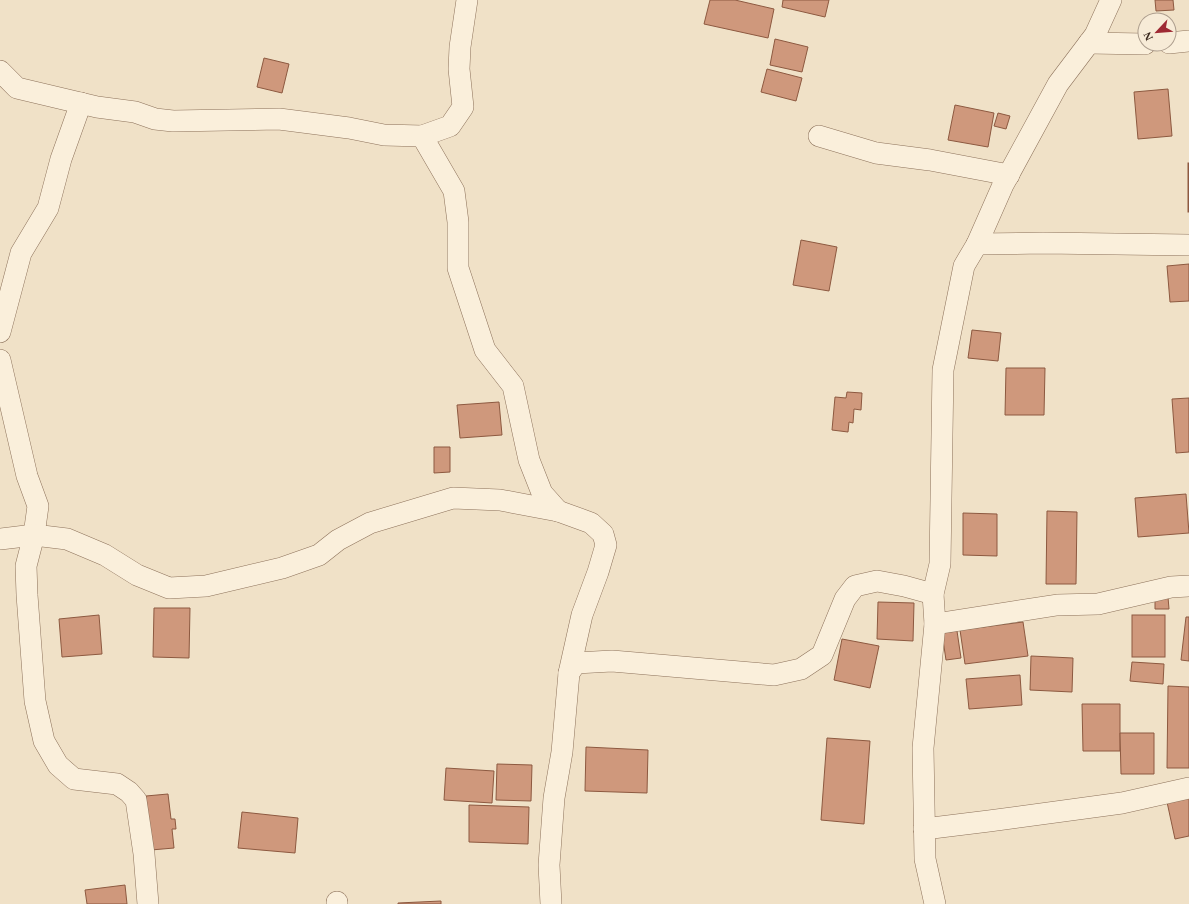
<svg xmlns="http://www.w3.org/2000/svg" width="1189" height="904" viewBox="0 0 1189 904" font-family="'Times New Roman',serif">
<style>
.building{fill:#cf987c;stroke:#8d5940}
.lines{fill:none;stroke-linecap:round;stroke-linejoin:round}
.minor-casing{stroke:#8d725b;stroke-width:22}
.minor{stroke:#faefdb;stroke-width:21}
</style>
<rect width="100%" height="100%" fill="#f0e1c7"/>
<g class="building">
<polygon points="710,0 735,0 774,9 768,38 704,24"/>
<polygon points="783,0 829,0 825,17 782,7"/>
<polygon points="1155,0 1173,0 1174,10 1156,11"/>
<polygon points="775,39 808,47 802,72 770,65"/>
<polygon points="264,58 289,64 282,93 257,87"/>
<polygon points="767,69 802,78 796,101 761,92"/>
<polygon points="1168,89 1172,136 1138,139 1134,92"/>
<polygon points="955,105 994,113 988,147 948,140"/>
<polygon points="998,113 1010,116 1006,129 994,126"/>
<rect x="1188" y="163" width="1" height="49"/>
<polygon points="801,240 837,247 829,291 793,285"/>
<polygon points="1189,264 1189,301 1170,302 1167,266"/>
<polygon points="972,330 1001,333 998,361 968,358"/>
<polygon points="1006,368 1045,368 1044,415 1005,415"/>
<polygon points="847,392 862,393 861,410 854,409 853,423 849,422 848,432 832,430 835,397 846,398"/>
<polygon points="1189,398 1189,452 1176,453 1172,399"/>
<polygon points="499,402 502,435 460,438 457,405"/>
<polygon points="434,447 450,447 450,472 434,473"/>
<polygon points="1186,494 1189,533 1138,537 1135,498"/>
<polygon points="1047,511 1077,512 1076,584 1046,584"/>
<polygon points="963,513 997,514 997,556 963,555"/>
<polygon points="1168,597 1169,609 1155,609 1155,598"/>
<polygon points="878,602 914,603 913,641 877,639"/>
<polygon points="154,608 190,608 189,658 153,657"/>
<polygon points="99,615 102,654 62,657 59,619"/>
<rect x="1132" y="615" width="33" height="42"/>
<polygon points="1186,617 1189,617 1189,661 1181,660"/>
<polygon points="1023,622 1028,656 965,664 960,630"/>
<polygon points="957,631 961,658 946,660 942,633"/>
<polygon points="842,639 879,646 870,688 834,680"/>
<polygon points="1031,656 1073,658 1072,692 1030,690"/>
<polygon points="1132,662 1164,664 1163,684 1130,681"/>
<polygon points="1020,675 1022,705 969,709 966,679"/>
<polygon points="1168,686 1189,687 1189,768 1167,768"/>
<polygon points="1082,704 1120,704 1120,751 1083,751"/>
<polygon points="1120,733 1154,733 1154,774 1121,774"/>
<polygon points="827,738 870,741 864,824 821,820"/>
<polygon points="586,747 648,750 647,793 585,791"/>
<polygon points="497,764 532,765 531,801 496,800"/>
<polygon points="446,768 494,771 492,803 444,800"/>
<polygon points="168,794 171,819 175,819 176,829 172,829 174,848 151,850 146,796"/>
<polygon points="1189,797 1189,836 1175,839 1167,802"/>
<polygon points="469,805 529,807 528,844 469,842"/>
<polygon points="242,812 298,818 295,853 238,848"/>
<polygon points="125,885 127,904 87,904 85,890"/>
<polygon points="441,901 441,904 398,904 398,903"/>
</g>
<g class="lines">
<g class="minor-casing">
<g id="minor">
<polyline points="1089,43 1145,44"/>
<polyline points="1169,43 1189,41"/>
<polyline points="0,71 17,88 97,107 135,112 155,119 173,121 279,119 349,128 384,135 422,136 450,126 463,107 459,69 460,47 467,0"/>
<polyline points="422,136 454,191 458,222 458,268 485,350 513,386 529,460 542,493 558,511"/>
<polyline points="819,136 876,153 930,160 1009,175"/>
<polyline points="977,244 1043,243 1189,245"/>
<polyline points="0,332 21,253 48,208 61,159 81,103"/>
<polyline points="0,360 27,476 38,506 34,535 26,566 27,595 35,701 44,741 58,765 74,779 117,784 129,792 136,800 144,854 148,904"/>
<polyline points="0,539 34,535 67,539 105,555 137,575 169,588 206,586 282,568 319,555 338,540 370,523 453,498 500,500 558,511 591,523 603,534 606,545 598,572 582,615 569,673"/>
<polyline points="935,624 1057,605 1098,604 1171,587 1189,586"/>
<polyline points="924,829 989,821 1122,803 1189,788"/>
<polyline points="337,902 337,904"/>
<polyline points="551,904 549,865 554,798 562,752 569,673 576,663 612,661 774,675 801,669 822,655 845,599 855,586 877,581 904,586 933,594"/>
<polyline points="935,904 925,859 923,748 935,624 933,594 940,564 943,370 964,266 977,244 1003,185 1058,84 1095,35 1111,0"/>
</g>
</g>
<use href="#minor" class="minor"/>
</g>
<g transform="translate(1157 32) rotate(244)"><circle r="19" fill="#f7ebd7" stroke="#ad9e8e"/>
<path d="M0-3L7 15L0 10L-7 15Z" fill="#9e2933"/>
<text y="-6" font-size="11" font-weight="bold" text-anchor="middle" fill="#3d2b20">N</text>
</g>
</svg>
